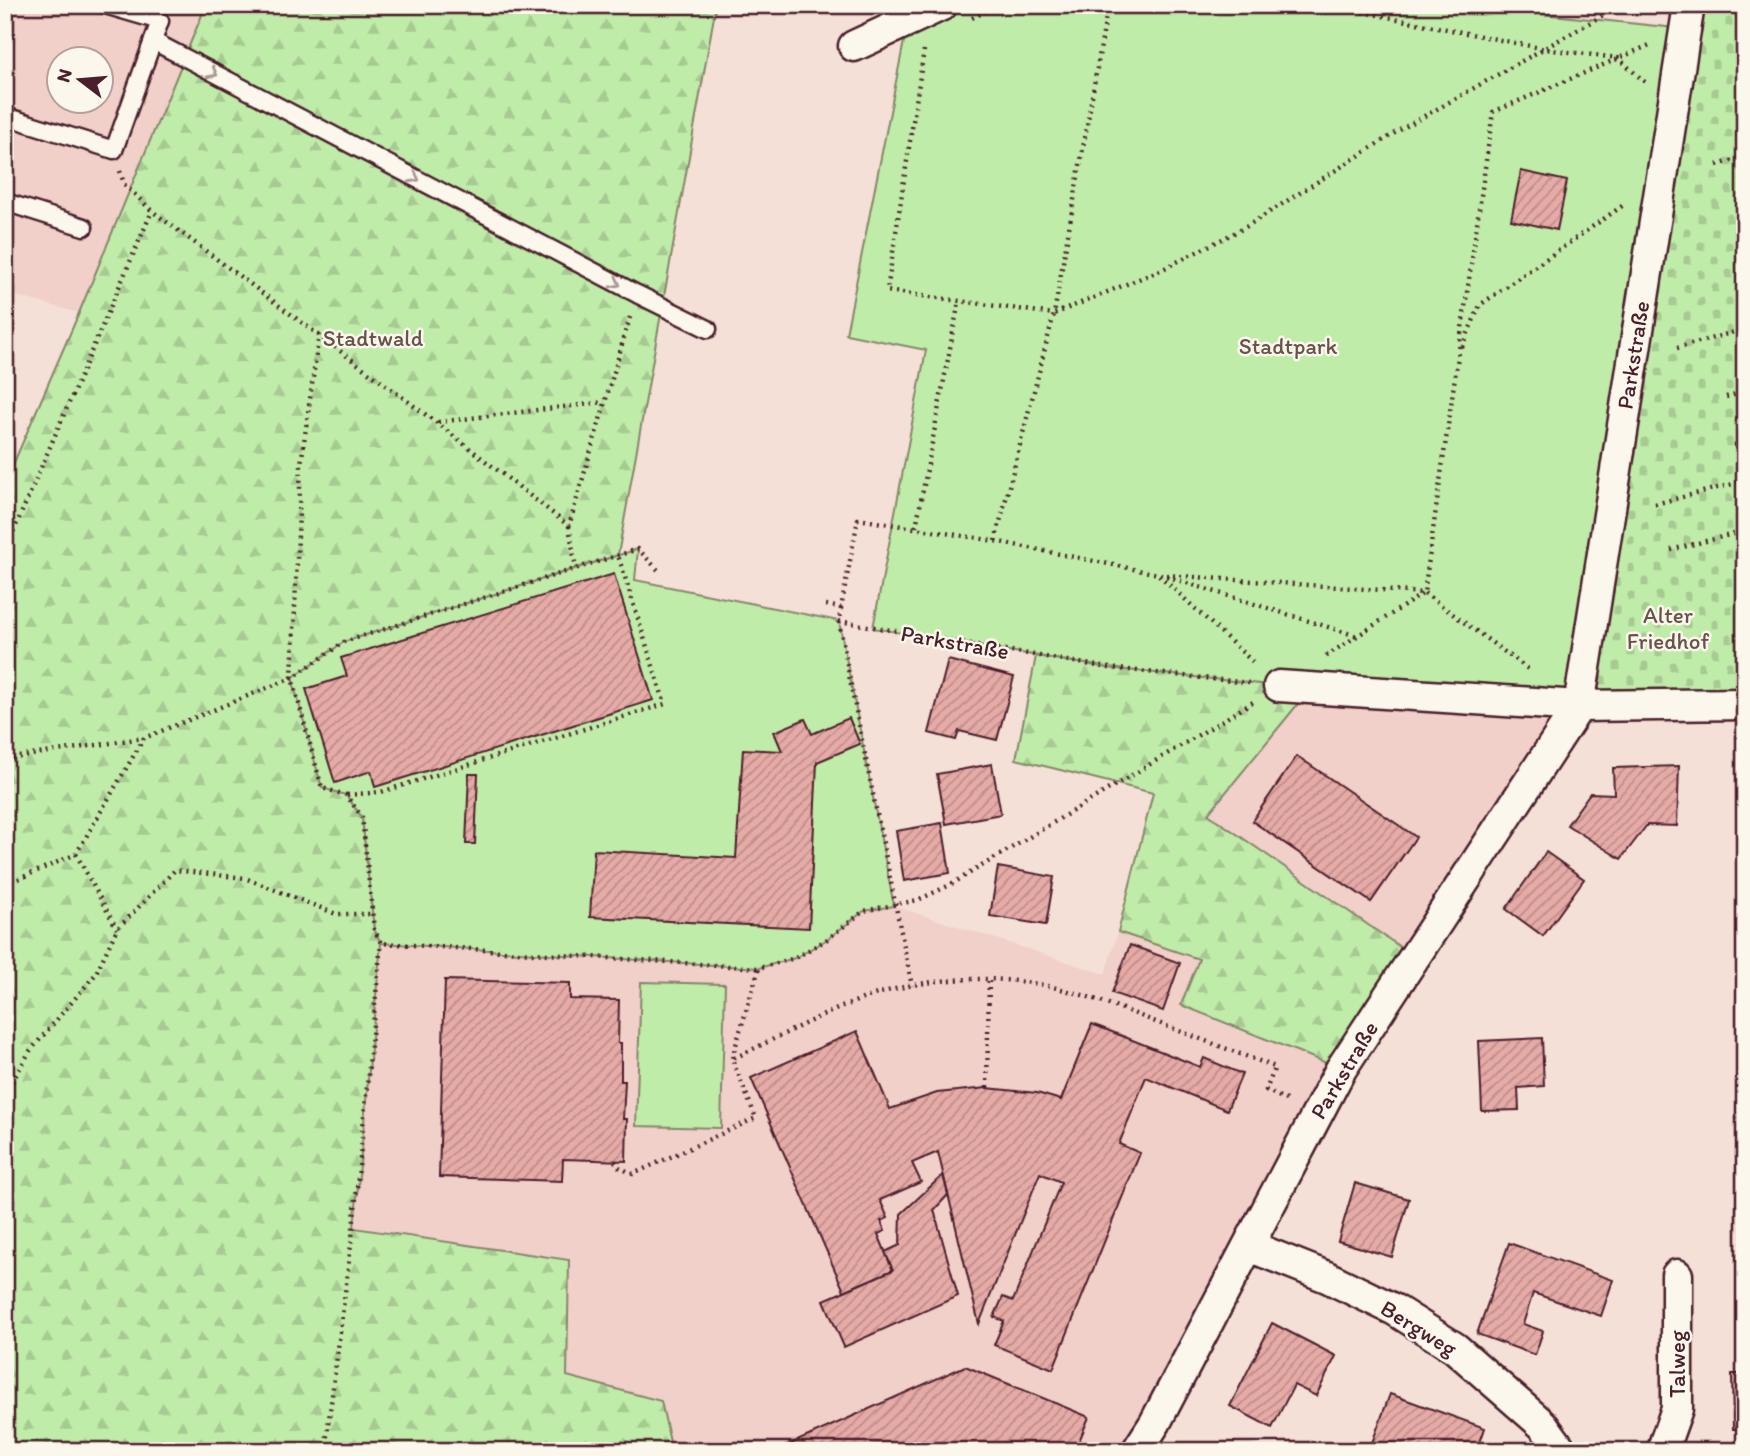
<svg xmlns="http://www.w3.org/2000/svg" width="1750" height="1456" viewBox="0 0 1750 1456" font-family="Itim,sans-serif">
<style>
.built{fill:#f0d0c9;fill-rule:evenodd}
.forest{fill:url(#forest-firs);stroke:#85866a;stroke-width:2}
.cemetery{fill:url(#cemetery-stones);stroke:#85866a;stroke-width:2}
.park{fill:#c0eca9;stroke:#85866a;stroke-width:2}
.building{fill:url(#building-hatch);stroke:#4a1f2b;stroke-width:2}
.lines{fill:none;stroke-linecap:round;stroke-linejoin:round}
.service-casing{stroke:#4a1f2b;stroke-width:21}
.minor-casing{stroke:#4a1f2b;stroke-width:35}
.path{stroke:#4a1f2b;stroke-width:4.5;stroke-dasharray:2 5;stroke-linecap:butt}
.service{stroke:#fbf7ec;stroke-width:16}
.minor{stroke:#fbf7ec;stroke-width:30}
.oneway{stroke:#ab9695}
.labels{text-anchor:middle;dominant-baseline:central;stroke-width:5;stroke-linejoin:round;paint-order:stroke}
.park-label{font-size:23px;fill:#68524a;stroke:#fbf7ec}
.street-label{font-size:23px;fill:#4a1f2b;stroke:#fbf7ec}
</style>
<defs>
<pattern id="forest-firs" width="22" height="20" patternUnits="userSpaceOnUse" patternTransform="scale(1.75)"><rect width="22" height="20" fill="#c0eca9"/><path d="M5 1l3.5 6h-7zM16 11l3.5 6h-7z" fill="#a6ca92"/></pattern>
<pattern id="cemetery-stones" width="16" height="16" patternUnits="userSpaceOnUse" patternTransform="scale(1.75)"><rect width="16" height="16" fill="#c0eca9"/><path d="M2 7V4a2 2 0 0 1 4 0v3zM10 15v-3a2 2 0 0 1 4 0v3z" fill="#a6ca92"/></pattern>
<pattern id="building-hatch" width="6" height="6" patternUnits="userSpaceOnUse" patternTransform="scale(1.75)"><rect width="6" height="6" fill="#e6aba7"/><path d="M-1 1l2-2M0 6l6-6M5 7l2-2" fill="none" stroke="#bc8b88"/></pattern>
</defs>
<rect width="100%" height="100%" fill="#f5e0d7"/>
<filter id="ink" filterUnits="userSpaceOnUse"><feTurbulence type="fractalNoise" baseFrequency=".0143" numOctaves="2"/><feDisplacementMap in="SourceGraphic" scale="14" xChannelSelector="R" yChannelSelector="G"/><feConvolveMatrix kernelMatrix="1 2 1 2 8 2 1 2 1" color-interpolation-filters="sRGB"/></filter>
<g filter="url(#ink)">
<g class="built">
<path d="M5,5H206L79,313L5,293ZM60,60H102V102H60Z"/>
<polygon points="1311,688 1579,706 1413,956 1208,814"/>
<polygon points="894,906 1105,974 1118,932 1199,959 1181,1004 1341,1069 1137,1451 672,1451 661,1401 567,1376 353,1229 381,943 759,968 826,940 864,911"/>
</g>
<g class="forest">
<polygon points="206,5 716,5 618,555 344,642 346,795 362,817 374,929 381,943 354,1228 569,1260 567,1376 661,1401 672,1451 5,1451 5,483 79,313"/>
<polygon points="1036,656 1109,668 1311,688 1208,814 1413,956 1341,1069 1181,1005 1199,959 1118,932 1153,793 1016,759"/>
</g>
<polygon class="cemetery" points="1689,5 1745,5 1745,704 1579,706"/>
<g class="park">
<polygon points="942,5 1455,5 1685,29 1579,706 1279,686 1109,668 873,628 926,350 846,334 908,21"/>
<polygon points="638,549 635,580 839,621 894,906 864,911 826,940 795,958 759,968 381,943 374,929 362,817 346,795 322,788 292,678 344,642"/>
<polygon points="641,982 725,984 721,1128 636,1126"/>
</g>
<g class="building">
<polygon points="1521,171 1567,181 1557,230 1511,220"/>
<polygon points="614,574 653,700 375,787 371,771 335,783 306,689 347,676 341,658"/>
<polygon points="948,660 1014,677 997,740 959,731 956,740 929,733"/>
<polygon points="849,718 860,744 817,762 809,928 590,917 594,850 736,858 743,749 782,751 774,732 805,719 812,734"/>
<polygon points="1297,756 1416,837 1371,902 1252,821"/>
<polygon points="992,764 1001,814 946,824 937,774"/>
<polygon points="1679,766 1677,826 1647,825 1621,859 1567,825 1590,793 1614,794 1613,768"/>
<polygon points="469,774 478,774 475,844 466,844"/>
<polygon points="942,823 950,873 904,881 896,831"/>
<polygon points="1546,852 1584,879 1543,936 1506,909"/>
<polygon points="998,867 1054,877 1046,925 990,916"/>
<polygon points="1130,945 1180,963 1163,1011 1112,993"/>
<polygon points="445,980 570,983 570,999 619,1000 618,1043 621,1043 621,1081 625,1081 623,1119 627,1119 626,1161 563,1159 562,1181 439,1177"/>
<polygon points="1092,1024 1200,1067 1204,1058 1242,1074 1227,1110 1146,1077 1119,1144 1140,1153 1053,1369 994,1345 1004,1321 994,1317 1003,1297 1013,1301 1061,1182 1040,1173 979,1324 938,1152 912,1163 921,1182 880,1200 888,1218 881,1221 885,1231 878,1234 893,1270 844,1291 751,1078 857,1031 890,1109 937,1093 987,1088 1037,1093 1061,1100"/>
<polygon points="1542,1038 1544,1086 1518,1088 1519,1110 1482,1111 1479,1041"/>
<polygon points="943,1175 948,1195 934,1210 958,1296 844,1347 824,1300 893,1270 885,1252 900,1245 901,1214"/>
<polygon points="1355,1183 1409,1199 1392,1257 1338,1241"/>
<polygon points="1509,1243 1613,1280 1601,1316 1533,1293 1523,1324 1543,1331 1535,1355 1477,1334"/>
<polygon points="1272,1323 1336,1356 1316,1396 1294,1385 1272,1428 1230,1406"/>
<polygon points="965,1366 1089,1417 1075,1451 788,1451 786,1446"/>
<polygon points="1732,1374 1745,1374 1745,1429 1733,1429"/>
<polygon points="1390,1394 1485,1428 1477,1451 1415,1451 1408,1448 1407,1451 1369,1451"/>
</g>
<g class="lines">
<g class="service-casing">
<g id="service">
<polyline points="153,41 637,294 708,329"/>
<polyline points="5,116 114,150 160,21 105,5"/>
<polyline points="5,202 84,227"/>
</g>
</g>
<g class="minor-casing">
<g id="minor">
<polyline points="854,46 942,5"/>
<polyline points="1279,686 1579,706 1745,704"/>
<polyline points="1249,1246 1327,1277 1395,1310 1455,1348 1543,1425 1562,1451"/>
<polyline points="1137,1451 1155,1423 1341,1069 1579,706 1689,5"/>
<polyline points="1662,1451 1677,1409 1677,1275"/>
</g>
</g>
<g class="path">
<polyline points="1328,5 1545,49 1618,58 1645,82"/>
<polyline points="972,18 998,5"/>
<polyline points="1744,43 1745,43"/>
<polyline points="924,50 887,291 1054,314 1163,269 1244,228 1398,131 1621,5"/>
<polyline points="1717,165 1745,157"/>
<polyline points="120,171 124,184 152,211 437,423 569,526 630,317"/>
<polyline points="1740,206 1745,204"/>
<polyline points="319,334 301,464 292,678 322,788 346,795 362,817 374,929 381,943 759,968 795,958 826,940 864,911 918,900 950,885 1253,702"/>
<polyline points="1462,347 1480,305 1625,204"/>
<polyline points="1677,348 1745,329"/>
<polyline points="1726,397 1745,392"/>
<polyline points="438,422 605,402"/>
<polyline points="1734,445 1745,443"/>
<polyline points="1655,504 1745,481"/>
<polyline points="569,526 576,568"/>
<polyline points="916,527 959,301"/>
<polyline points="995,541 1054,314 1108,5"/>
<polyline points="1671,550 1745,531"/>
<polyline points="5,551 152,211"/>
<polyline points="1159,575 1255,664"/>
<polyline points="1166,575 1424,593 1528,669"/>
<polyline points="826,605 841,608 858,519 995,541 1158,574 1357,636"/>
<polyline points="841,608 839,621 853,696 912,986"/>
<polyline points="839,621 1109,668 1250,683"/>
<polyline points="1326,656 1424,593 1493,112 1652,44"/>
<polyline points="5,759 143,738"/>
<polyline points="347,795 381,792 665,704 618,555"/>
<polyline points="76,854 117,929"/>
<polyline points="5,885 76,854 144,738 292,678 344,642 638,549 659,571"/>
<polyline points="732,1058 759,968"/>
<polyline points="987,1088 989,979"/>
<polyline points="5,1094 30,1051 95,975 117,929 175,870 245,878 336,914 372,914"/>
<path d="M615,1161L619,1167L633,1174L756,1118L732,1059C780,1037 827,1010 877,994C936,976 1001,974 1061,989C1093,997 1125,1010 1156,1022C1195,1037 1235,1052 1275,1067L1266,1090L1290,1102"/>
<polyline points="325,1451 353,1229 381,943"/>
</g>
<use href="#service" class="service"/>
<use href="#minor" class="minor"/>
</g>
<defs><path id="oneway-chevron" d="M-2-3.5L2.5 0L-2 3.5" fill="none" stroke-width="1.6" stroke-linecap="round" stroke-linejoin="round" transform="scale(1.75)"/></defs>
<g class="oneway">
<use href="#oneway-chevron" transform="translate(213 73) rotate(28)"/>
<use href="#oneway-chevron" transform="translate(415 178) rotate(28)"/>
<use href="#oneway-chevron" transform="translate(616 283) rotate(28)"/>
</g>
</g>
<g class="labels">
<g class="park-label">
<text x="373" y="338">Stadtwald</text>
<text x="1288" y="346">Stadtpark</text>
<text x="1668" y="615">Alter<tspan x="1668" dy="26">Friedhof</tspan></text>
</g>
<g class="street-label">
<text transform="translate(1633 355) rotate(-81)">Parkstraße</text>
<text transform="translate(955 642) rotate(10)">Parkstraße</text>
<text transform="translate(1344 1070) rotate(-59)">Parkstraße</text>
<text transform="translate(1419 1328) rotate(32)">Bergweg</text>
<text transform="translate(1677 1364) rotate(-90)">Talweg</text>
</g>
</g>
<rect width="1750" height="1456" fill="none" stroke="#fbf7ec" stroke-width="28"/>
<rect x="14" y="14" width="1722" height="1428" fill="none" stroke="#4a1f2b" stroke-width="2.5" filter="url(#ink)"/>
<g transform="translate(80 80) rotate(286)"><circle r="33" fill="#fbf7ec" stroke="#b4a19f" stroke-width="2"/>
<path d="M0-5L12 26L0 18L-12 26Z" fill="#4a1f2b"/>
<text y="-10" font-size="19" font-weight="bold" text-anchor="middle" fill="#4a1f2b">N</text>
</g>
</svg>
